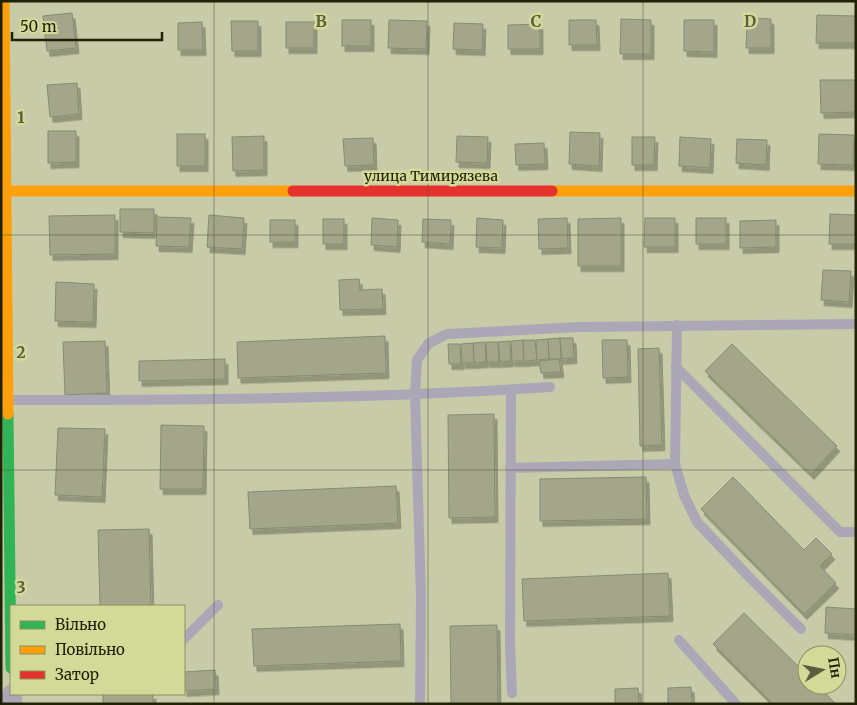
<svg xmlns="http://www.w3.org/2000/svg" width="857" height="705" viewBox="0 0 857 705" font-family="Merriweather,serif">
<style>
.building{fill:#a3a68a;stroke:#888b6f;filter:url(#shadow)}
.lines{fill:none;stroke-linecap:round;stroke-linejoin:round}
.lane{stroke:#aba7b6;stroke-width:10}
.street{stroke:#aba7b6;stroke-width:20}
.fast{stroke:#30b455;stroke-width:11}
.slow{stroke:#ff9f0a;stroke-width:11}
.jam{stroke:#e5322d;stroke-width:11}
.grid{fill:none;stroke:#5a5d3f;stroke-width:1;stroke-opacity:0.55}
.labels{text-anchor:middle;dominant-baseline:central;stroke-width:5;stroke-linejoin:round;paint-order:stroke}
.street-label{font-size:14px;fill:#202207;stroke:#d3da98}
.grid-label{font-size:16px;text-anchor:middle;font-weight:bold;fill:#5a5d3f;stroke:#d3da98;stroke-width:5;stroke-linejoin:round;paint-order:stroke}
</style>
<defs>
<filter id="shadow"><feDropShadow dx="3" dy="5.5" stdDeviation="0" flood-color="#0004"/></filter>
</defs>
<rect width="100%" height="100%" fill="#c7cba7"/>
<g class="building">
<polygon points="72,13 76,48 47,51 43,16"/>
<polygon points="817,15 856,16 856,43 816,43"/>
<polygon points="747,18 771,19 771,48 746,48"/>
<polygon points="621,19 651,20 651,54 620,54"/>
<rect x="342" y="20" width="29" height="26"/>
<polygon points="389,20 427,21 426,49 388,48"/>
<polygon points="569,20 596,20 597,45 569,45"/>
<polygon points="684,20 714,20 714,52 684,51"/>
<polygon points="231,21 258,21 258,51 232,51"/>
<polygon points="202,22 203,50 178,50 178,23"/>
<rect x="286" y="22" width="28" height="26"/>
<polygon points="454,23 483,24 482,50 453,49"/>
<polygon points="540,24 540,49 508,49 508,25"/>
<polygon points="820,80 856,80 856,112 821,113"/>
<polygon points="77,83 79,114 50,117 47,85"/>
<polygon points="48,131 76,131 76,162 48,163"/>
<polygon points="570,132 600,133 599,166 569,164"/>
<rect x="177" y="134" width="28" height="32"/>
<polygon points="819,134 854,135 853,165 818,164"/>
<polygon points="264,136 264,170 233,171 232,137"/>
<polygon points="457,136 488,137 487,163 456,162"/>
<polygon points="632,137 655,137 654,165 632,165"/>
<polygon points="680,137 711,139 710,168 679,166"/>
<polygon points="373,138 374,165 345,166 343,139"/>
<polygon points="737,139 767,140 766,165 736,163"/>
<polygon points="544,143 545,164 516,165 515,144"/>
<polygon points="120,209 154,209 154,233 120,232"/>
<polygon points="830,214 856,215 856,244 829,244"/>
<polygon points="115,215 115,254 50,255 49,216"/>
<polygon points="209,215 244,218 242,249 207,247"/>
<polygon points="157,217 191,218 189,247 156,246"/>
<polygon points="372,218 398,220 397,247 371,245"/>
<polygon points="477,218 503,220 502,248 476,247"/>
<polygon points="567,218 568,248 539,249 538,219"/>
<polygon points="621,218 621,266 578,266 578,219"/>
<polygon points="645,218 675,218 675,247 644,247"/>
<rect x="696" y="218" width="30" height="26"/>
<rect x="323" y="219" width="21" height="25"/>
<polygon points="423,219 451,220 450,244 422,242"/>
<rect x="270" y="220" width="25" height="22"/>
<polygon points="776,220 776,247 740,248 740,221"/>
<polygon points="823,270 851,271 849,302 821,300"/>
<polygon points="359,279 360,290 382,289 383,309 340,310 339,280"/>
<polygon points="56,282 94,284 93,322 55,321"/>
<polygon points="385,336 386,373 238,378 237,342"/>
<polygon points="560,338 561,359 549,359 548,339"/>
<polygon points="560,338 573,338 574,358 562,359"/>
<polygon points="548,339 549,359 537,360 536,340"/>
<polygon points="523,340 524,361 512,361 511,341"/>
<polygon points="523,340 535,340 537,360 524,361"/>
<polygon points="602,340 627,340 628,377 603,378"/>
<polygon points="105,341 107,393 65,395 63,342"/>
<polygon points="510,341 511,361 500,362 498,342"/>
<polygon points="485,342 486,362 474,363 473,343"/>
<polygon points="486,342 498,342 499,362 487,362"/>
<polygon points="473,343 474,363 462,363 461,344"/>
<polygon points="448,344 460,344 461,364 449,364"/>
<polygon points="732,344 837,446 811,474 705,371"/>
<polygon points="659,348 662,445 640,446 638,349"/>
<polygon points="225,359 225,379 139,381 139,361"/>
<polygon points="559,359 561,372 541,373 539,361"/>
<polygon points="494,414 495,517 449,518 448,415"/>
<polygon points="161,425 204,426 203,489 160,489"/>
<polygon points="58,428 105,429 102,497 55,495"/>
<polygon points="646,477 647,519 540,521 540,479"/>
<polygon points="733,477 804,550 816,538 832,554 820,566 836,583 804,614 701,509"/>
<polygon points="396,486 398,523 250,529 248,492"/>
<polygon points="149,529 151,606 100,606 98,530"/>
<polygon points="668,573 670,616 524,621 522,579"/>
<polygon points="826,607 856,609 856,635 825,633"/>
<polygon points="744,613 807,675 807,685 817,685 836,704 773,704 713,644"/>
<polygon points="400,624 401,661 254,666 252,629"/>
<polygon points="497,625 498,704 451,704 450,626"/>
<polygon points="215,670 216,689 184,691 184,672"/>
<polygon points="691,687 692,704 668,704 668,688"/>
<polygon points="638,688 639,704 615,704 615,689"/>
<rect x="103" y="694" width="50" height="10"/>
</g>
<g class="lines">
<g class="lane">
<polyline points="677,325 675,464 684,495 697,522 751,579 801,629"/>
<polyline points="676,367 840,532 856,532"/>
<polyline points="511,390 510,644 512,693"/>
<path d="M9,400C189,400 370,399 550,387"/>
<polyline points="510,468 675,464"/>
<polyline points="184,639 218,605"/>
<polyline points="679,640 736,704"/>
<polyline points="420,704 421,598 415,394 417,360 429,343 447,334 579,327 856,324"/>
</g>
<polyline class="street" points="12,694 12,704"/>
<polyline class="fast" points="8,414 11,668"/>
<g class="slow">
<polyline points="4,1 8,414"/>
<polyline points="7,191 293,191"/>
<polyline points="552,191 856,191"/>
</g>
<polyline class="jam" points="293,191 552,191"/>
</g>
<path class="grid" d="M214,1V704M428,1V704M643,1V704M1,235H856M1,470H856"/>
<g class="labels">
<g class="street-label">
<text x="431" y="176">улица Тимирязева</text>
</g>
</g>
<g class="grid-label">
<text x="321" y="27">B</text>
<text x="536" y="27">C</text>
<text x="750" y="27">D</text>
<text x="21" y="123">1</text>
<text x="21" y="358">2</text>
<text x="21" y="593">3</text>
</g>
<rect width="857" height="705" fill="none" stroke="#202207" stroke-width="5"/>
<rect x="10" y="605" width="175" height="90" fill="#d3da98" stroke="#8b905e"/>
<rect x="20" y="621" width="25" height="8" fill="#30b455" stroke="#8b905e"/>
<text x="55" y="630" font-size="15" fill="#202207">Вільно</text>
<rect x="20" y="646" width="25" height="8" fill="#ff9f0a" stroke="#8b905e"/>
<text x="55" y="655" font-size="15" fill="#202207">Повільно</text>
<rect x="20" y="671" width="25" height="8" fill="#e5322d" stroke="#8b905e"/>
<text x="55" y="680" font-size="15" fill="#202207">Затор</text>
<g transform="translate(822 670) rotate(80)"><circle r="24" fill="#d3da98" stroke="#8b905e"/>
<path d="M0-4L9 19L0 12L-9 19Z" fill="#5a5d3f"/>
<text y="-8" font-size="14" font-weight="bold" text-anchor="middle" fill="#202207">Пн</text>
</g>
<path d="M12 32v8h150v-8" fill="none" stroke="#202207" stroke-width="2.5"/>
<text x="20" y="32" font-size="15" fill="#202207" stroke="#d3da98" stroke-width="4" paint-order="stroke">50 m</text>
</svg>
